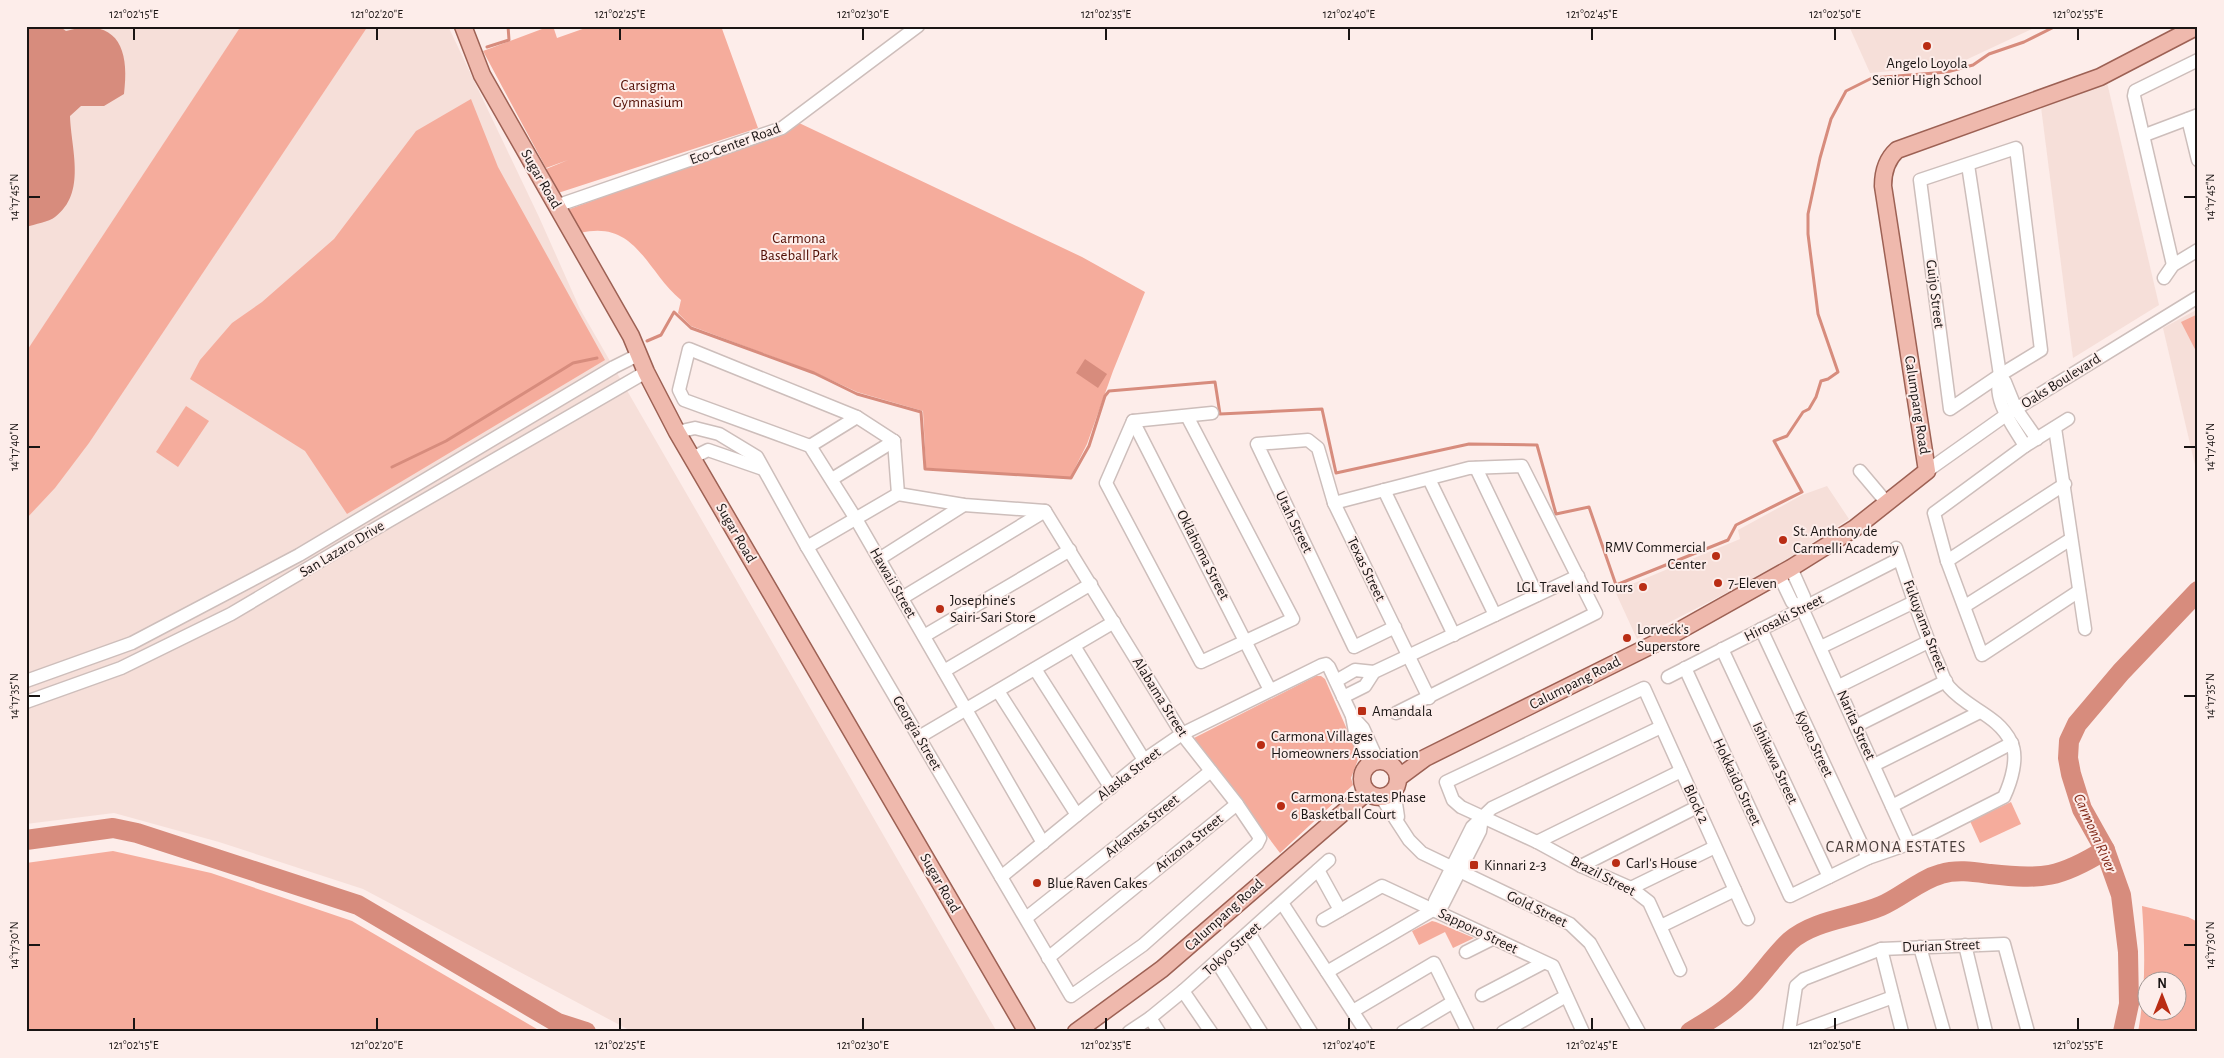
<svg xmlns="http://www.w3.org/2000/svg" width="2224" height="1058" viewBox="0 0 2224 1058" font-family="'Alegreya Sans',sans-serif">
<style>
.built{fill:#f6dfd9}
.green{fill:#f5ac9c;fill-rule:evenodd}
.water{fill:#d78c7d}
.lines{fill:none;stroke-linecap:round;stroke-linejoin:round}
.stream{stroke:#d78c7d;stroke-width:3}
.river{stroke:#d78c7d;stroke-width:20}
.minor-casing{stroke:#cdbebb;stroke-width:15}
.major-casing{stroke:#9d6154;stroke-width:19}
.minor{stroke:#fff;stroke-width:12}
.major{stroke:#efb9ad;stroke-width:16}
.ticks{fill:none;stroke:#1a1514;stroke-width:2}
.poi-dot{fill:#b92d14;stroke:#fdedea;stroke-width:2}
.labels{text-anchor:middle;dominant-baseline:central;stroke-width:4;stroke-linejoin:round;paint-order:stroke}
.poi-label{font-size:15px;fill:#1a1514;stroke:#fdedea;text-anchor:start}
.park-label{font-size:15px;fill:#510e04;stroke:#fdedea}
.street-label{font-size:15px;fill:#1a1514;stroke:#fdedea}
.water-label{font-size:16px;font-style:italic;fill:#842c1c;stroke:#fdedea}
.neighbourhood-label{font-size:16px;letter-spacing:1px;fill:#4a3e3b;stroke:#fdedea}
.neatline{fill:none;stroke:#1a1514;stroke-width:2}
.ticks-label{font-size:12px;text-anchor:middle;fill:#1a1514}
</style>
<rect width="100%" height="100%" fill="#fdedea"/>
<g class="built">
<polygon points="26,26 448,26 539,217 580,309 997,1032 633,1032 363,889 219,842 114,813 26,824"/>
<polygon points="1849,26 2038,26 1955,65 1870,73"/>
<polygon points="2106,78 2159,305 2073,358 2041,107"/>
<polygon points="2198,309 2198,478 2163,328"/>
<polygon points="1827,486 1849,519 1765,573 1637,639 1615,591 1740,539 1738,530 1802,495"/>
</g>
<g class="green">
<polygon points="241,26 368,26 89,443 55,488 26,519 26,352"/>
<polygon points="550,26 553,26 557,38 591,26 721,26 758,128 558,193 546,169 568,160 546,168 483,51"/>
<polygon points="471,99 498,167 605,360 347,514 305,451 190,379 200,360 232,323 262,302 334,239 416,131"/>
<path d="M797,122L1082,257L1145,292L1113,371L1087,444L1070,478L926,468L923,411L857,392L816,373L691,326L678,313L681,300C646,271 636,219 580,233L567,210L781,132Z"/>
<polygon points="2198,314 2198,355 2181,322"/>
<polygon points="186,406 209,421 178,467 156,452"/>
<polygon points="1316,676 1321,676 1325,679 1359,757 1351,778 1353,785 1280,853 1194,738"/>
<polygon points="2011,802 2021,824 1980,843 1970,821"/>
<polygon points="113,851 211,873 352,921 542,1032 26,1032 26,863"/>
<path d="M2142,906L2188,917L2198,922V1032H2138C2146,990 2145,948 2142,906ZM2146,980H2176V1010H2146Z"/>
<polygon points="1432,921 1436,922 1474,938 1453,948 1445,932 1419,945 1412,931"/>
</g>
<g class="water">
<path d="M26,26H59L66,31C117,17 130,48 124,94L104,106H81L70,116C71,149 87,193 55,217C49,222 35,224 26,227Z"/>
<polygon points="1085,359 1107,374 1098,388 1076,373"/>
</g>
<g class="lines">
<g class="stream">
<polyline points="487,47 509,40 508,26"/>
<polyline points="647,341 661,335 674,312 691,328 814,373 857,394 921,412 925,469 1071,478 1089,446 1105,396 1109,391 1215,382 1220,414 1322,409 1336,473 1469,444 1537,445 1556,514 1589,507 1616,585 1728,540 1736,525 1802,492 1774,441 1787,436 1803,412 1809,409 1816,397 1821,381 1828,379 1838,372 1818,314 1808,234 1808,214 1820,158 1831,119 1846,91 1872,78 1947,72 1973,65 1989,54 2024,42 2056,26"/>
<polyline points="392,467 446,441 573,363 597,358"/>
</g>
<g class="river">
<polyline points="26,840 113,828 137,833 358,905 558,1023 586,1032"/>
<path d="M1690,1032C1710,1020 1728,1009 1745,992C1761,976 1774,956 1790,941C1814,920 1853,918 1881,906C1902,897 1919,880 1941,874C1957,869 1975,872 1990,874C2042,880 2060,878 2105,850"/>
<polyline points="2123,1032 2129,1004 2128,952 2121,895 2105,850 2082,809 2071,774 2068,758 2069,741 2077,724 2121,672 2198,591"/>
</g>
<g class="minor-casing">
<g id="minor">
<polyline points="2188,119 2198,160"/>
<polyline points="2145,135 2198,115"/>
<polygon points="2016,148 2041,350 2000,375 1950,409 1920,180"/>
<path d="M1968,165L2000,375C1992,401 2013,425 2025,446"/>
<polyline points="556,206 782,128 918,26"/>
<polyline points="2173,265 2134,96 2135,91 2198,60"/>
<polyline points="2164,278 2173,265 2198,250"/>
<polyline points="2000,375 2005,382 2016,409 2037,439"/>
<polyline points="1187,416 1293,619 1201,662 1106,483 1133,421 1212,413"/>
<polyline points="2068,419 2025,446 1934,513 1947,561 1982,655 2079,591"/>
<polyline points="1133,421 1270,690"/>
<polyline points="2055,428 2085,629"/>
<polyline points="677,432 695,428 719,434 757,457 807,547 1071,996 1143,945 1257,844 1260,838 1237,804 1182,734 1045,511 964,505 898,494 894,441"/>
<polyline points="894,441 857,417 689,349 679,390 684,400 810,446 856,519 1043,843"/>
<polyline points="810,446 857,417"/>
<polyline points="692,458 708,450 763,469"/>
<polyline points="1476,468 1537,595"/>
<polyline points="1860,471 1887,503"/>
<polyline points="1927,471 2006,415 2198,297"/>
<polyline points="832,479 894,441"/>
<polyline points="1429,479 1495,615"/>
<polyline points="1384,490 1454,635"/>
<polyline points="1334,503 1469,468 1522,466 1596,613 1396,713"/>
<polyline points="807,547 898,494"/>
<polyline points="879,559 964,505"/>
<polyline points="1947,561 2065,484"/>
<polyline points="1791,568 1804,597 1802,608 1909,844"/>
<polyline points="1779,575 1792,602 1802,608"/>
<polyline points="902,598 1045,511"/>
<polyline points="1965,606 2071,539"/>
<polyline points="1395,627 1354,647 1257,444 1308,440 1318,448 1334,503 1429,698"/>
<polyline points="1761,629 1868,858"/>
<polyline points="924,636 1070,550"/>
<polyline points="1074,646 1144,760"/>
<polyline points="1821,647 1914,602"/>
<polyline points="1722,649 1829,877"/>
<path d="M1685,668L1790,896L1868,858L1917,841L2004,797C2011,782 2019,757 2011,742C1998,715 1968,709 1949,687C1944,681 1941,670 1938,663C1921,626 1909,586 1896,548"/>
<polyline points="1035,669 1111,788"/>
<polyline points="944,671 1091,584"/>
<polyline points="1668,677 1899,559"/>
<polyline points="26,681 132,643 299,555 614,367 638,355"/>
<polyline points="1336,681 1355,670 1374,672"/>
<polyline points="1839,686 1928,642"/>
<polyline points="998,691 1077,815"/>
<polyline points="1343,697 1365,686 1374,672 1578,576"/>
<polyline points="26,702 121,668 231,614 354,541 646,372"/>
<polyline points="1352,716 1363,728 1378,761"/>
<polyline points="1856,726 1946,681"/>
<polyline points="919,737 1114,622"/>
<polyline points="1874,765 1980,712"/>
<polyline points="1394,790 1398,817"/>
<polyline points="1381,797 1409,840 1422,853 1570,924 1590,943 1639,1032"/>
<polyline points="1892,806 2012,743"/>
<polyline points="1537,842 1681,771"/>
<polyline points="1581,866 1697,807"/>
<polyline points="1318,870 1340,910"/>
<polyline points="1001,877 1144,760 1182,734 1322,665 1326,664 1329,667 1352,716 1355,732 1370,764"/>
<polyline points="1631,888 1715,847"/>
<polyline points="1282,903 1366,1032"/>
<polyline points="1434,909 1435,901 1472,827 1492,808 1661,727"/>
<polyline points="1026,918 1211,771"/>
<polyline points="1323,920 1382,886 1553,966 1583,1032"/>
<polyline points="1661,926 1735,890"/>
<polyline points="1249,933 1311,1032"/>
<polyline points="1965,945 1986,1032"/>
<polyline points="1920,947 1944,1032"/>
<polyline points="1881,949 1902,1032"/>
<polyline points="1466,952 1492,939"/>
<polyline points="1048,958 1237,804"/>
<polyline points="1217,962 1261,1032"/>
<polyline points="1680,970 1649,902 1631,888 1581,866 1537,842 1461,807 1453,800 1446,782 1644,688 1748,919"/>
<polyline points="1327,972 1443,904 1480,831 1482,818"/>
<polyline points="1183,991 1211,1032"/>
<polyline points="1482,995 1543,963"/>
<polyline points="1353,1011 1434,963 1468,1032"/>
<polyline points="1150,1018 1159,1032"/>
<polyline points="1129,1032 1150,1018 1183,991 1329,860"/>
<polyline points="1403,1032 1453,1002"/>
<polyline points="1503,1032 1566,996"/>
<polyline points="1789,1032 1796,986 1804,979 1881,949 2004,944 2028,1032"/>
<polyline points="1798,1032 1893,997"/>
</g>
</g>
<g class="major-casing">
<g id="major">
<polyline points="463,26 482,75 631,336 646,372 677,432 1027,1032"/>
<circle cx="1380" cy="779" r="18"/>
<path d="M1398,778L1425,758L1668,637L1791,568L1855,528L1927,471L1883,186C1883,172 1887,159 1897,150L2100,77L2198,26"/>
<polyline points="1076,1032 1162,969 1367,792"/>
</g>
</g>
<use href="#minor" class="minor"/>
<use href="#major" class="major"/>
</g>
<path class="ticks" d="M134,28V40M377,28V40M620,28V40M863,28V40M1106,28V40M1349,28V40M1592,28V40M1835,28V40M2078,28V40M28,197H40M2184,197H2196M28,447H40M2184,447H2196M28,696H40M2184,696H2196M28,945H40M2184,945H2196M134,1018V1030M377,1018V1030M620,1018V1030M863,1018V1030M1106,1018V1030M1349,1018V1030M1592,1018V1030M1835,1018V1030M2078,1018V1030"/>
<g class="poi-dot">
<circle cx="1927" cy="46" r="5"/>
<circle cx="1783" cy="540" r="5"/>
<circle cx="1716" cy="556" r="5"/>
<circle cx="1718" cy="583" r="5"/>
<circle cx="1643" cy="587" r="5"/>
<circle cx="940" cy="609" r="5"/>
<circle cx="1627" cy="638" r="5"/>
<rect x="1357" y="706" width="10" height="10" rx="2.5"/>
<circle cx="1261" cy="745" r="5"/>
<circle cx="1281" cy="806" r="5"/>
<circle cx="1616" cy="863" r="5"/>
<rect x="1469" y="860" width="10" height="10" rx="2.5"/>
<circle cx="1037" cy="883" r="5"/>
</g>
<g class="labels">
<g class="poi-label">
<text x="1927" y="63" text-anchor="middle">Angelo Loyola<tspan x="1927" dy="17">Senior High School</tspan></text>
<text x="1793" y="531">St. Anthony de<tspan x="1793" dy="17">Carmelli Academy</tspan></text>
<text x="1706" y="547" text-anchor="end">RMV Commercial<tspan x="1706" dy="17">Center</tspan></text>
<text x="1728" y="583">7-Eleven</text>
<text x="1633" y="587" text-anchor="end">LGL Travel and Tours</text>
<text x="950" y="600">Josephine's<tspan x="950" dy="17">Sairi-Sari Store</tspan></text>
<text x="1637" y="629">Lorveck's<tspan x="1637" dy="17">Superstore</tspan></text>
<text x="1372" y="711">Amandala</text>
<text x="1271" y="736">Carmona Villages<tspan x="1271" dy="17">Homeowners Association</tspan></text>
<text x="1291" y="797">Carmona Estates Phase<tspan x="1291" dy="17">6 Basketball Court</tspan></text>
<text x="1626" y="863">Carl's House</text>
<text x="1484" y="865">Kinnari 2-3</text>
<text x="1047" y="883">Blue Raven Cakes</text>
</g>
<g class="park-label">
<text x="648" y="85">Carsigma<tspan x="648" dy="17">Gymnasium</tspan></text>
<text x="799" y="238">Carmona<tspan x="799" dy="17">Baseball Park</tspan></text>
</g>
<g class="street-label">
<text transform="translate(735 144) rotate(-20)">Eco-Center Road</text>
<text transform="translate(541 179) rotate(60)">Sugar Road</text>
<text transform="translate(1935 294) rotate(83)">Guijo Street</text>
<text transform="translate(2061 381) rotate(-32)">Oaks Boulevard</text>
<text transform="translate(1917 405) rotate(81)">Calumpang Road</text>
<text transform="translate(1294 522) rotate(64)">Utah Street</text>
<text transform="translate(736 533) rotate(60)">Sugar Road</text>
<text transform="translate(342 549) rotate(-31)">San Lazaro Drive</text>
<text transform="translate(1203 555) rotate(63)">Oklahoma Street</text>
<text transform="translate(1366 569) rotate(64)">Texas Street</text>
<text transform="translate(893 583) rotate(60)">Hawaii Street</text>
<text transform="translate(1784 618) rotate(-27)">Hirosaki Street</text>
<text transform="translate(1925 626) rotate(69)">Fukuyama Street</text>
<text transform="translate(1575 683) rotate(-27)">Calumpang Road</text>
<text transform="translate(1160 697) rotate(58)">Alabama Street</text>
<text transform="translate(1856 725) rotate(66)">Narita Street</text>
<text transform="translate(917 733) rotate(60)">Georgia Street</text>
<text transform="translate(1814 744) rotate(65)">Kyoto Street</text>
<text transform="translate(1775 763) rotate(65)">Ishikawa Street</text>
<text transform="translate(1129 774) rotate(-38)">Alaska Street</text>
<text transform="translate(1737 782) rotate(65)">Hokkaido Street</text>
<text transform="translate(1696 804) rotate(65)">Block 2</text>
<text transform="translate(1142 826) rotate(-39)">Arkansas Street</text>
<text transform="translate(1189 843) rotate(-39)">Arizona Street</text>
<text transform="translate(1603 876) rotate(27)">Brazil Street</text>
<text transform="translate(940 883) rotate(60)">Sugar Road</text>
<text transform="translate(1537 909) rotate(26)">Gold Street</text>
<text transform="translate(1224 915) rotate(-42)">Calumpang Road</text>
<text transform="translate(1478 931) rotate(26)">Sapporo Street</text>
<text transform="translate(1941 946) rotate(-2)">Durian Street</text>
<text transform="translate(1232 949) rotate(-42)">Tokyo Street</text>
</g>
<g class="water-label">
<text transform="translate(2095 833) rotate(66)">Carmona River</text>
</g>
<g class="neighbourhood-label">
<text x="1896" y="847">CARMONA ESTATES</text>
</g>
</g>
<rect width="2224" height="1058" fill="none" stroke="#fdedea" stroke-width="55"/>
<g transform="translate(2162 996)"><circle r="24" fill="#fdedea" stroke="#a29794"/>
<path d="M0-4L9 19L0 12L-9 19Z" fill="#b92d14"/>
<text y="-8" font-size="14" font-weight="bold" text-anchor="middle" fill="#1a1514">N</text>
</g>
<rect x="28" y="28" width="2168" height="1002" class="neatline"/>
<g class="ticks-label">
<text x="134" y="18">121°02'15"E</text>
<text x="377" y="18">121°02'20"E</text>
<text x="620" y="18">121°02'25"E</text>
<text x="863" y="18">121°02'30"E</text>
<text x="1106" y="18">121°02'35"E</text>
<text x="1349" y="18">121°02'40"E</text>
<text x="1592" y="18">121°02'45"E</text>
<text x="1835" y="18">121°02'50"E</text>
<text x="2078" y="18">121°02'55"E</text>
<text transform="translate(14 197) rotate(-90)" y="4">14°17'45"N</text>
<text transform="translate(2210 197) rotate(-90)" y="4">14°17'45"N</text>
<text transform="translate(14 447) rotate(-90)" y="4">14°17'40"N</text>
<text transform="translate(2210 447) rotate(-90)" y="4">14°17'40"N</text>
<text transform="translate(14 696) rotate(-90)" y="4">14°17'35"N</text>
<text transform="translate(2210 696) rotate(-90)" y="4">14°17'35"N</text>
<text transform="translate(14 945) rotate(-90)" y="4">14°17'30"N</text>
<text transform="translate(2210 945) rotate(-90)" y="4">14°17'30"N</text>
<text x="134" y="1049">121°02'15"E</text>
<text x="377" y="1049">121°02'20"E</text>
<text x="620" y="1049">121°02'25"E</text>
<text x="863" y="1049">121°02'30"E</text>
<text x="1106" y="1049">121°02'35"E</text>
<text x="1349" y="1049">121°02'40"E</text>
<text x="1592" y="1049">121°02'45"E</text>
<text x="1835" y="1049">121°02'50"E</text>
<text x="2078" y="1049">121°02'55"E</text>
</g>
</svg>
